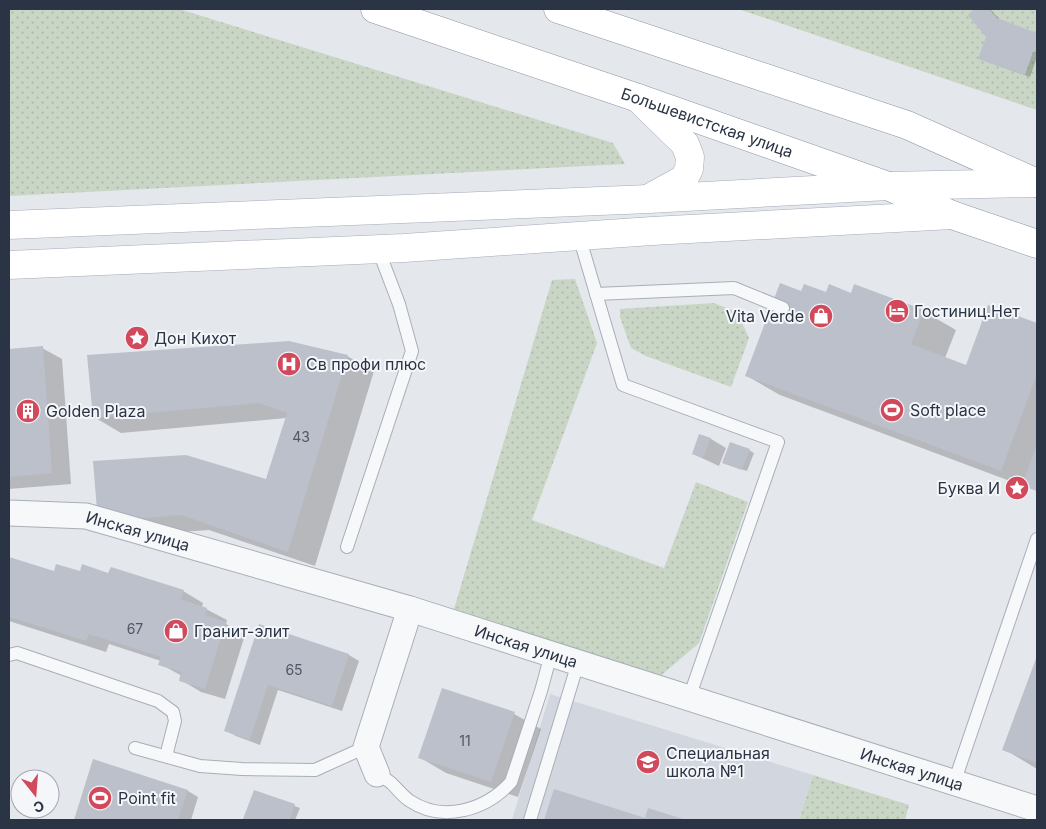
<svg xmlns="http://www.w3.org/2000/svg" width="1046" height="829" viewBox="0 0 1046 829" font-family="Inter,sans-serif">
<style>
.built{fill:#d2d6de}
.grass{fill:url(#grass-dots)}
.shadow{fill:#0003}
.building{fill:#bbc0ca}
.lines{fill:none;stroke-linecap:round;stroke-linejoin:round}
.lane-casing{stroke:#a9aeb7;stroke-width:14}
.street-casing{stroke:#a9aeb7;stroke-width:27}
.primary-casing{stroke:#a3abb8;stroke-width:29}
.highway-casing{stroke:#8b94a3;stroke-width:29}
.lane{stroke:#f7f8fa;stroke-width:12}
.street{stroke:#f7f8fa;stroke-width:25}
.primary{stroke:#fff;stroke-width:28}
.highway{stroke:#fff;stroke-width:28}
.labels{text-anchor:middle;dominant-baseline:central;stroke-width:4;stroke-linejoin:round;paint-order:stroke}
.number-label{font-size:14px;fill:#4f5766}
.street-label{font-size:16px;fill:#2b3445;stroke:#f4f6f9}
.poi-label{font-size:16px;fill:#2b3445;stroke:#f4f6f9;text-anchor:start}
</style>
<defs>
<pattern id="grass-dots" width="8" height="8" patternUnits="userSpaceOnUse" patternTransform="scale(1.25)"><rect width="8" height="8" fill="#c9d6c5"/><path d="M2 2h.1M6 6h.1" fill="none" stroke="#adb8ab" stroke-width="1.8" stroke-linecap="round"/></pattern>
</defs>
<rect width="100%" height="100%" fill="#e4e7ec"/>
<polygon class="built" points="550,694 813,775 799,820 512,820"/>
<g class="grass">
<polygon points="9,9 179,9 613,143 625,164 9,196"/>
<polygon points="738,9 1037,9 1037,110"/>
<polygon points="575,279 597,343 532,520 664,568 696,482 748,502 699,643 657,679 454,609 552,280"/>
<polygon points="714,303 737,312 749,338 731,387 646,356 631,348 620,317 620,309"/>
<polygon points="813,775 909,805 905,820 799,820"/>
</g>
<g class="shadow">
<polygon points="976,9 990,9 1001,21 1034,34 1037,33 1037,57 1030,77 985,61 987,36 969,15"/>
<polygon points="802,293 852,294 923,311 956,330 945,358 967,366 989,307 1037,325 1037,491 780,395 747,376"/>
<polygon points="42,348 62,359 71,484 9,489 9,350"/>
<polygon points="347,356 374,371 315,566 209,530 126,536 99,521 266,480 286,418 121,433 94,417"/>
<polygon points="700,435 711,439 726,448 719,466 693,454"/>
<polygon points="749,450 754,453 747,471 729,465"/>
<polygon points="9,558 55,573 109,574 183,591 203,603 202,607 227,620 226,624 245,635 225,699 201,692 181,680 182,676 160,664 161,661 109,644 106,652 9,621"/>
<polygon points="260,626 349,655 359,661 342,711 278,690 260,745 236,736 225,730"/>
<polygon points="1037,659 1037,769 1004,749"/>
<polygon points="514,714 541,729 518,797 446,773 419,757"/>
<polygon points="94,761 188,791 198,797 191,820 75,820"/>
<polygon points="555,791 646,820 649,810 683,820 545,820"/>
<polygon points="255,792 300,808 295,820 247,820 245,819"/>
</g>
<g class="building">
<polygon points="974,9 989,9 997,18 1034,32 1037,31 1037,51 1033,52 1025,75 978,59 986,37 968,15"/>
<polygon points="780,283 801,291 804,284 826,292 829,284 851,293 854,284 924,310 911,344 966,365 988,305 1037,323 1037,374 1001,471 745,376"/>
<polygon points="289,341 348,355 288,552 181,515 98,522 93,461 186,455 266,479 287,413 259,403 93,418 87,355"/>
<polygon points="43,346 52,473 9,477 9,349"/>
<polygon points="699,434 711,438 703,458 692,454"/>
<polygon points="730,442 750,449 742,470 722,463"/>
<polygon points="1037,445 1037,491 1022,485"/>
<polygon points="9,557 54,571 56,564 80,571 82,564 108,573 111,567 184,590 181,599 207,608 205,615 226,622 205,689 179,681 181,672 158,665 161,657 89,634 86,641 9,617"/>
<polygon points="259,624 349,654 332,706 268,685 250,740 224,731"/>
<polygon points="1037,656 1037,763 1002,750"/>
<polygon points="442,688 515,712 491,782 418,758"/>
<polygon points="93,759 188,790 178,820 74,820"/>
<polygon points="554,789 645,818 648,808 686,820 544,820"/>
<polygon points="254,790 295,804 290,820 243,819"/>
</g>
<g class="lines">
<g class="lane-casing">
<g id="lane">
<polyline points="579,236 623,385 778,442 689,698"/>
<polyline points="596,294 734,288 783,308"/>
<polyline points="347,547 412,351 399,304 378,249"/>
<polyline points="9,655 17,653 158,701 173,712 175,721 166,756"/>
<polyline points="135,748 200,766 242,769 315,770 366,747"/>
<path d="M377,774C381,776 386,779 390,782C397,788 402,796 410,801C443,823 486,810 511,782L541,691L551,654"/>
<polyline points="954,783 1037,539"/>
<polyline points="530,820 578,663"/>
</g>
</g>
<g class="street-casing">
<g id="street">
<path id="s1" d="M9,513L86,516L410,609L1037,809"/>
<polyline points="377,774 366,747 410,609"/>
</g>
</g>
<g class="primary-casing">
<g id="primary">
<polyline points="638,98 685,144 690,157 689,169 684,179 653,196"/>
<polyline points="9,225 649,199 888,186 1035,183"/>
<polyline points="9,265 404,248 652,231 952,215"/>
</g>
</g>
<g class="highway-casing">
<g id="highway">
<path id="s2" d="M375,9L638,98L888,186L952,215L1037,244"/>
<polyline points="558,9 907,125 1037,183"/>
</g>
</g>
<use href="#lane" class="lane"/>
<use href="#street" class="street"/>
<use href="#primary" class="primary"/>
<use href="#highway" class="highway"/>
</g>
<defs>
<g id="hotel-disc" transform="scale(1.25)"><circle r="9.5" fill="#d1495b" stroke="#f4f6f9"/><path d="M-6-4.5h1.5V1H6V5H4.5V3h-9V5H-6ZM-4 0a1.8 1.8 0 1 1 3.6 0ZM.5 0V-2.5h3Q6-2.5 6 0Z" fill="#fff"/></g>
<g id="shop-disc" transform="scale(1.25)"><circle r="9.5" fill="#d1495b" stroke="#f4f6f9"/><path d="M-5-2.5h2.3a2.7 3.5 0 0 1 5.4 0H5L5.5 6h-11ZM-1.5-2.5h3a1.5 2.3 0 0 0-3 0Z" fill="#fff"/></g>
<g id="sight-disc" transform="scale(1.25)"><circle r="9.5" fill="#d1495b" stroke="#f4f6f9"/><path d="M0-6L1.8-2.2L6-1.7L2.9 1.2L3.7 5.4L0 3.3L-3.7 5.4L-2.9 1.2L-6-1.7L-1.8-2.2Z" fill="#fff"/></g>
<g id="hospital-disc" transform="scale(1.25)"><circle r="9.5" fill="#d1495b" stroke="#f4f6f9"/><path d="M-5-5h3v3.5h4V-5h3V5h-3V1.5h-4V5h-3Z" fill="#fff"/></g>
<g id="stadium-disc" transform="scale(1.25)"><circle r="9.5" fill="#d1495b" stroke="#f4f6f9"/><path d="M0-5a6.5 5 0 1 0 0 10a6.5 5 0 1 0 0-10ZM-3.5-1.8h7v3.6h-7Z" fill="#fff"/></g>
<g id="building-disc" transform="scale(1.25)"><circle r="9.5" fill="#d1495b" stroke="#f4f6f9"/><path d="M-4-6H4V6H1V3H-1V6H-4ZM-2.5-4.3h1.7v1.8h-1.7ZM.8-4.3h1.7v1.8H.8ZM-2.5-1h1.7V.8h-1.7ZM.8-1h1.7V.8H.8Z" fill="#fff"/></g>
<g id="school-disc" transform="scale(1.25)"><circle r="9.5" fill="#d1495b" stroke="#f4f6f9"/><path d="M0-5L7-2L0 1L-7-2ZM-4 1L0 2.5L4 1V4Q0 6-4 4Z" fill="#fff"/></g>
</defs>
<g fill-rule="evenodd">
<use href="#hotel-disc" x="897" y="311"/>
<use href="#shop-disc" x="821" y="316"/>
<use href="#sight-disc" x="137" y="338"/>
<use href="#hospital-disc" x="289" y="364"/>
<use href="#stadium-disc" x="892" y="410"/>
<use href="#building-disc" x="28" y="411"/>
<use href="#sight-disc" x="1017" y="488"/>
<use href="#shop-disc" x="176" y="631"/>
<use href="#school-disc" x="648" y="762"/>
<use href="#stadium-disc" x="100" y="798"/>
</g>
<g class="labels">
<g class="number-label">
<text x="301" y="436">43</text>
<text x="135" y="628">67</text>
<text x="294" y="669">65</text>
<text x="465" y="740">11</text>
</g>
<g class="street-label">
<text stroke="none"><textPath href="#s2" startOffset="351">Большевистская улица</textPath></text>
<text stroke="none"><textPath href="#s1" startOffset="131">Инская улица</textPath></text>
<text stroke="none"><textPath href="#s1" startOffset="536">Инская улица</textPath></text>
<text stroke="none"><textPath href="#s1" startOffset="941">Инская улица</textPath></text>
</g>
<g class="poi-label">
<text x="914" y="311">Гостиниц.Нет</text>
<text x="804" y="316" text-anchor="end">Vita Verde</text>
<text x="154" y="338">Дон Кихот</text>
<text x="306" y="364">Св профи плюс</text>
<text x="910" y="410">Soft place</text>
<text x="46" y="411">Golden Plaza</text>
<text x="1000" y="488" text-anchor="end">Буква И</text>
<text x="194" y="631">Гранит-элит</text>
<text x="666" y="753">Специальная<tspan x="666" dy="18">школа №1</tspan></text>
<text x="118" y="798">Point fit</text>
</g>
</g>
<rect width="1046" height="829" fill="none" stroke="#2b3445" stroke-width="20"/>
<g transform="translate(35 794) rotate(163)"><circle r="24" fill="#f4f6f9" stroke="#a4a8b1"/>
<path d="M0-4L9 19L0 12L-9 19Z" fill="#d1495b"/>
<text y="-8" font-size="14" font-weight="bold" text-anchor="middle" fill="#2b3445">С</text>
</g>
</svg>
